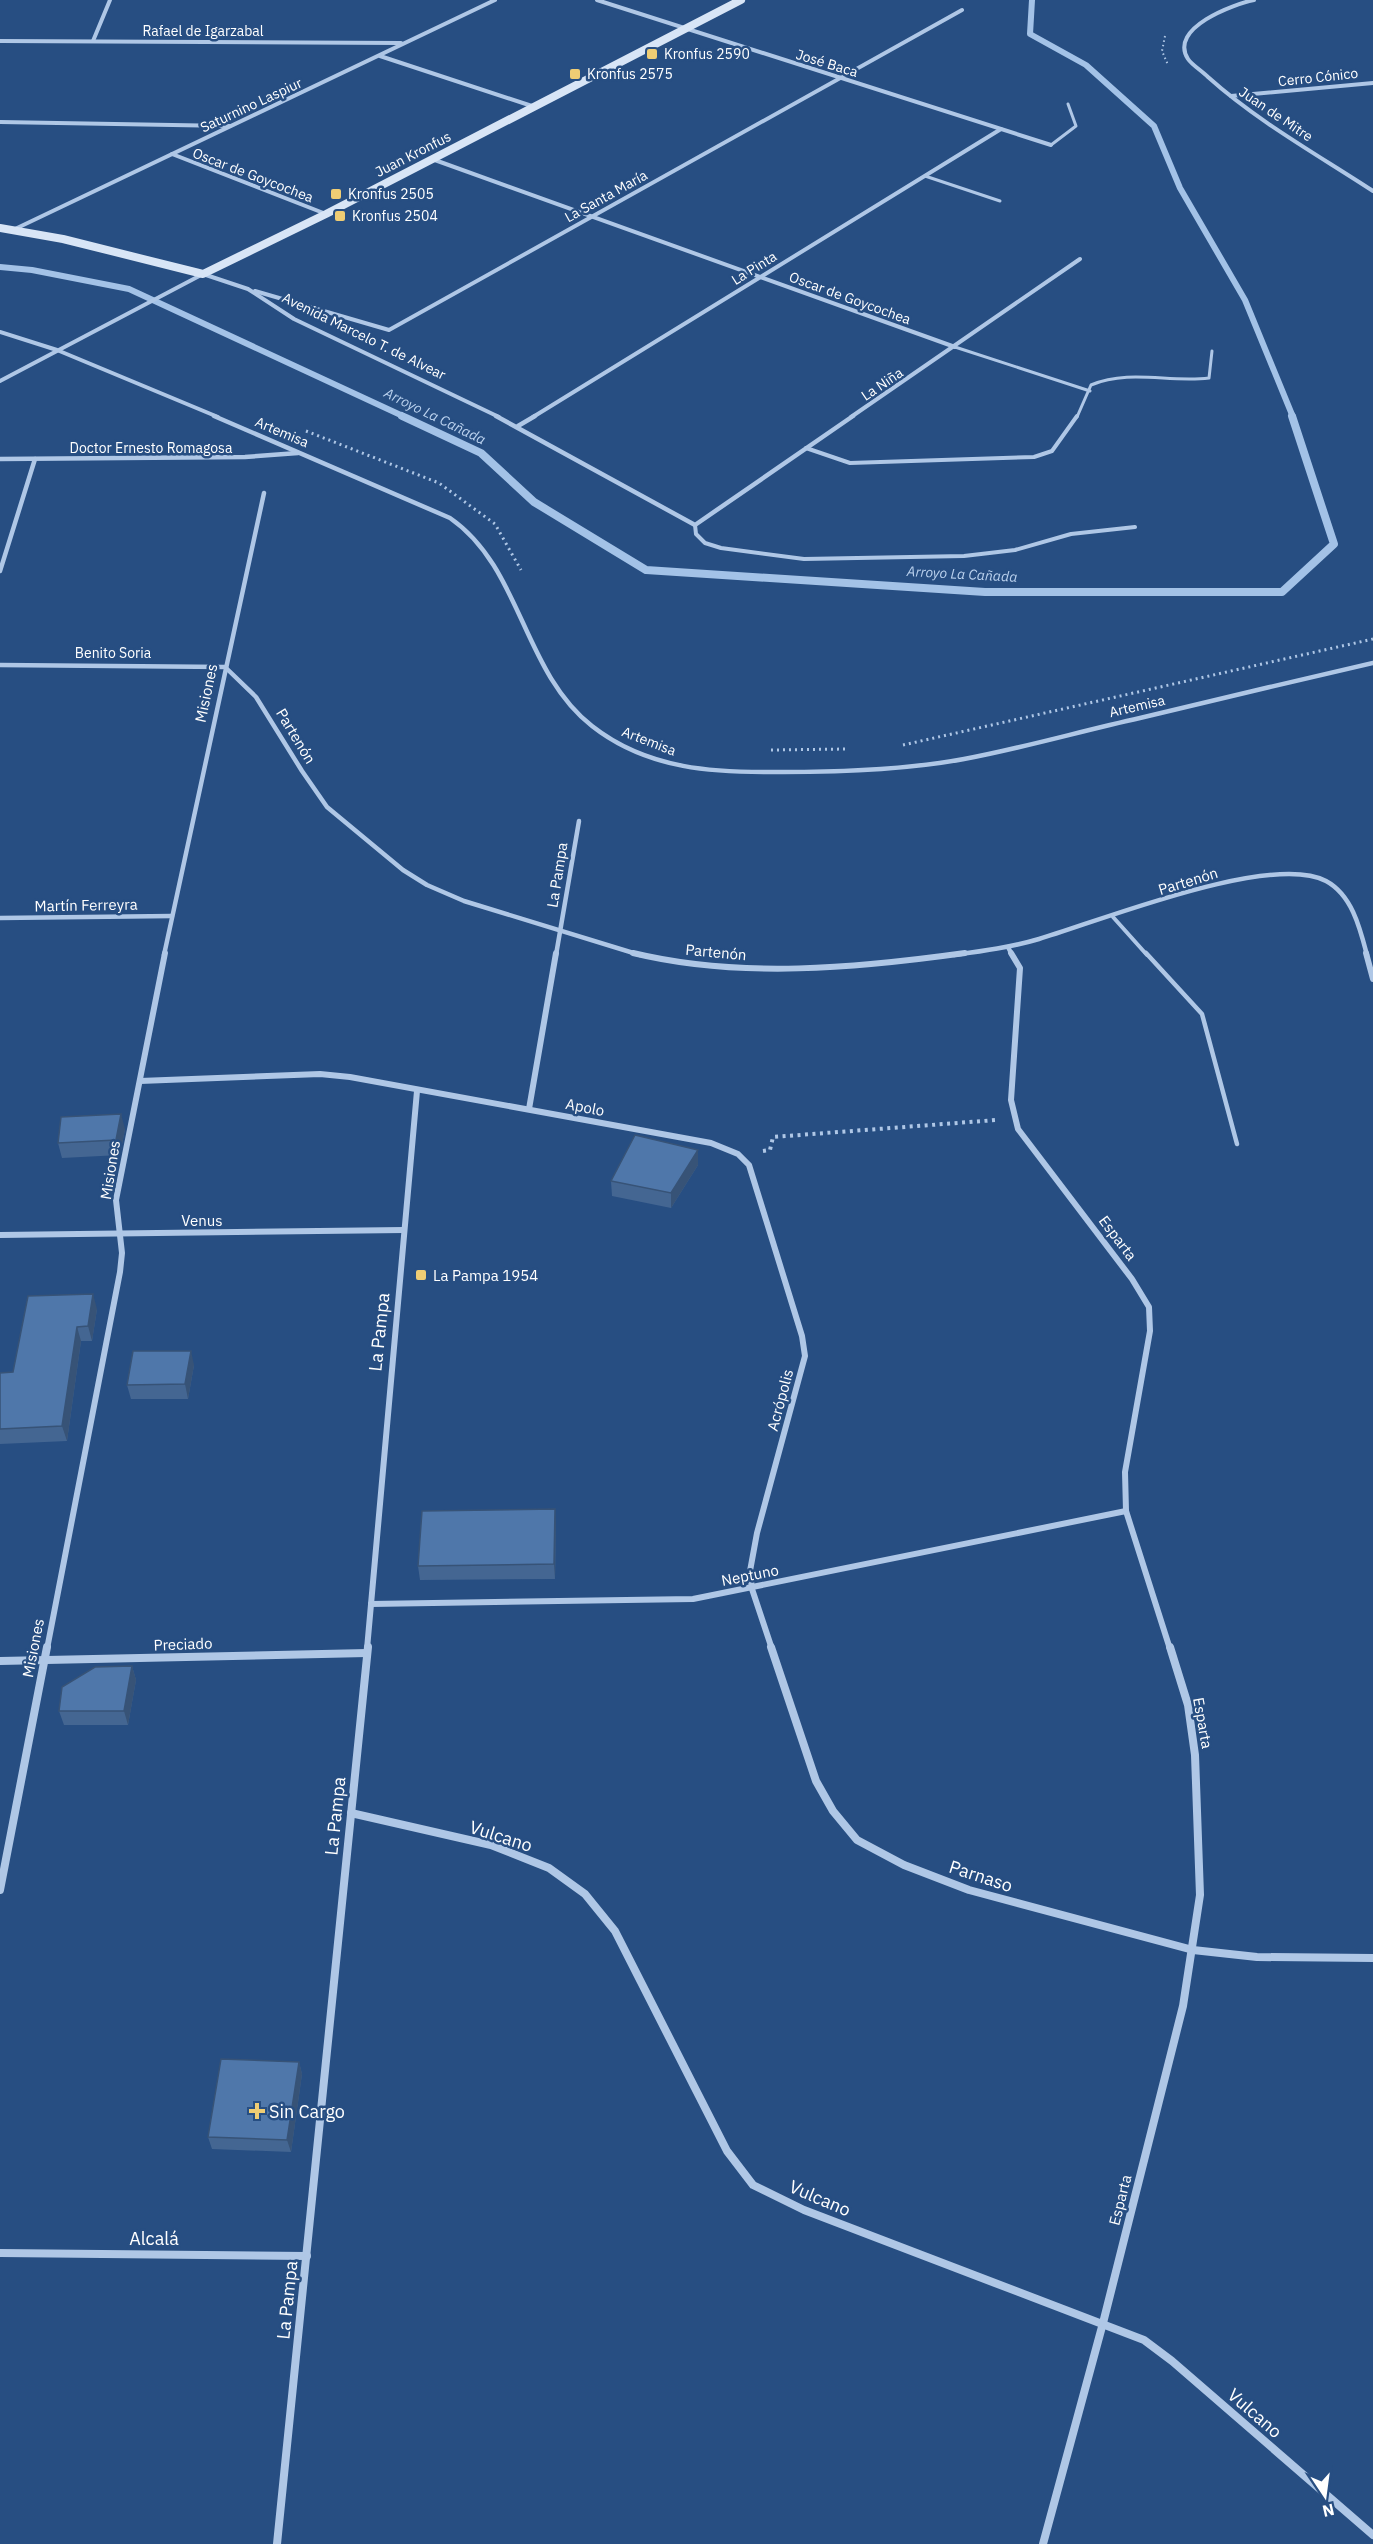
<svg xmlns="http://www.w3.org/2000/svg" width="1373" height="2544" viewBox="0 0 1373 2544" font-family="'IBM Plex Sans',sans-serif">
<style>
.lines{fill:none;stroke-linecap:round;stroke-linejoin:round}
.stream-far1{stroke:#a3c2e7;stroke-width:6}
.stream{stroke:#a3c2e7;stroke-width:8}
.path-far2{stroke:#afc7e6;stroke-width:2;stroke-dasharray:1.5 3;stroke-linecap:butt}
.path-far1{stroke:#afc7e6;stroke-width:3;stroke-dasharray:2 4;stroke-linecap:butt}
.path{stroke:#afc7e6;stroke-width:4;stroke-dasharray:3 4.5;stroke-linecap:butt}
.service-far2{stroke:#afc7e6;stroke-width:3}
.service-far1{stroke:#afc7e6;stroke-width:4}
.service{stroke:#afc7e6;stroke-width:4.5}
.minor-far3{stroke:#afc7e6;stroke-width:4}
.minor-far2{stroke:#afc7e6;stroke-width:4.5}
.minor-far1{stroke:#afc7e6;stroke-width:6}
.minor{stroke:#afc7e6;stroke-width:8}
.secondary{stroke:#d8e5f6;stroke-width:8}
.wall{fill:#446692}
.shaded-wall{fill:#375377}
.building{fill:#4f77aa;stroke:#375377;stroke-width:1.5}
.poi-dot{fill:#efcd74;stroke:#274e82;stroke-width:2}
.labels{text-anchor:middle;dominant-baseline:central;stroke-width:5;stroke-linejoin:round;paint-order:stroke}
.far-street-label{font-size:14px;fill:#fff;stroke:#274e82}
.far-poi-label{font-size:14px;fill:#fff;stroke:#274e82;text-anchor:start}
.far-water-label{font-size:14px;font-style:italic;fill:#bad1ee;stroke:#274e82}
.street-label{font-size:15px;fill:#fff;stroke:#274e82}
.poi-label{font-size:15px;fill:#fff;stroke:#274e82;text-anchor:start}
.near-street-label{font-size:18px;fill:#fff;stroke:#274e82}
.near-poi-label{font-size:18px;fill:#fff;stroke:#274e82;text-anchor:start}
</style>
<rect width="100%" height="100%" fill="#274e82"/>
<g class="lines">
<g class="stream-far1">
<polyline points="1032,0 1030,34 1086,65 1154,126 1180,188 1245,300 1293,417"/>
<polyline points="0,267 32,270 129,289 405,417"/>
</g>
<polyline class="stream" points="402,416 481,453 534,502 646,570 985,592 1282,592 1334,544 1292,416"/>
<polyline class="path-far2" points="1165,36 1162,51 1168,65"/>
<g class="path-far1">
<polyline points="306,431 439,483 495,524 521,570"/>
<polyline points="903,745 1373,639"/>
<polyline points="771,750 847,749"/>
</g>
<polyline class="path" points="763,1151 770,1150 773,1137 996,1120"/>
<g class="service-far2">
<polyline points="1051,145 1076,126 1068,104"/>
<polyline points="925,176 1000,201"/>
<polyline points="955,347 1090,391"/>
<path d="M1077,417L1091,385C1130,369 1169,383 1209,378L1212,351"/>
</g>
<g class="service-far1">
<polyline points="806,448 850,463 1034,457 1052,451 1077,416"/>
<polyline points="695,525 696,534 705,543 721,548 804,559 964,556 1015,550 1071,534 1135,527"/>
<polyline points="1113,917 1147,955"/>
</g>
<polyline class="service" points="1146,953 1202,1014 1237,1144"/>
<g class="minor-far3">
<polyline points="597,0 1051,145"/>
<path d="M1254,0C1234,4 1168,28 1188,59C1192,65 1202,71 1208,77C1257,121 1318,155 1373,191"/>
<polyline points="0,41 401,43"/>
<polyline points="93,41 110,0"/>
<polyline points="380,56 535,107"/>
<polyline points="1231,96 1373,83"/>
<polyline points="0,122 230,126"/>
<polyline points="172,154 326,214"/>
<polyline points="432,159 955,347"/>
<polyline points="15,229 495,0"/>
<polyline points="255,291 389,330 962,10"/>
<polyline points="0,332 57,350 218,417"/>
<polyline points="0,381 203,274 248,289 294,319 499,417"/>
<polyline points="533,417 1001,129"/>
<polyline points="851,417 1080,259"/>
</g>
<g class="minor-far2">
<path d="M214,416L450,518C522,568 522,671 592,726C648,770 715,773 783,772C843,772 905,770 964,759C1023,748 1081,731 1140,718C1218,699 1295,681 1373,663"/>
<polyline points="496,416 695,525 853,416"/>
<polyline points="518,426 535,416"/>
<polyline points="0,459 245,457 298,453"/>
<polyline points="0,571 35,459"/>
<polyline points="0,665 225,667 256,697 302,771 327,807 403,870 427,885 464,901 640,955"/>
<polyline points="0,918 172,916"/>
<polyline points="1008,947 1012,955"/>
<polyline points="164,955 264,493"/>
<polyline points="556,955 579,821"/>
<path d="M954,955C983,951 1012,947 1039,939C1100,921 1271,852 1326,881C1352,895 1360,928 1367,955"/>
</g>
<g class="minor-far1">
<path d="M633,953C740,979 857,968 965,953"/>
<polyline points="1011,953 1020,968 1011,1100 1018,1129 1132,1279 1149,1307 1150,1331 1125,1472 1126,1511 1170,1649"/>
<polyline points="1366,953 1373,979"/>
<polyline points="140,1081 320,1074 350,1077 711,1143 738,1154 749,1165 802,1336 805,1356 757,1533 750,1571 752,1589 772,1649"/>
<polyline points="529,1109 556,953"/>
<polyline points="0,1235 404,1230"/>
<polyline points="371,1604 693,1599 1126,1511"/>
<polyline points="47,1649 120,1272 122,1253 116,1200 165,953"/>
<polyline points="367,1649 417,1091"/>
</g>
<g class="minor">
<polyline points="771,1647 816,1781 833,1811 857,1840 904,1865 969,1890 1193,1950 1257,1957 1373,1958"/>
<polyline points="0,1661 367,1653"/>
<polyline points="351,1813 491,1845 549,1868 585,1894 615,1931 727,2151 753,2185 804,2210 1144,2340 1172,2361 1373,2535"/>
<polyline points="0,1890 47,1647"/>
<polyline points="0,2253 307,2256"/>
<polyline points="277,2544 368,1647"/>
<polyline points="1043,2544 1103,2323 1183,2006 1200,1895 1195,1755 1188,1705 1170,1647"/>
</g>
<polyline class="secondary" points="0,228 63,239 203,274 326,214 741,0"/>
</g>
<g class="wall">
<polygon points="125,1129 120,1155 62,1158 58,1143"/>
<polygon points="698,1150 698,1165 671,1208 612,1196 611,1181"/>
<polygon points="97,1309 92,1341 81,1341 67,1441 0,1444 0,1373 13,1372"/>
<polygon points="194,1365 188,1399 131,1399 127,1385"/>
<polygon points="556,1523 555,1579 420,1580 418,1566"/>
<polygon points="132,1666 136,1680 128,1725 64,1725 59,1711"/>
<polygon points="299,2062 302,2074 291,2152 212,2149 208,2137"/>
</g>
<g class="shaded-wall">
<polygon points="121,1114 125,1129 120,1155 116,1140"/>
<polygon points="698,1150 698,1165 671,1208 671,1193"/>
<polygon points="93,1294 97,1309 92,1341 88,1326"/>
<polygon points="77,1327 81,1341 67,1441 62,1426"/>
<polygon points="191,1351 194,1365 188,1399 185,1384"/>
<polygon points="555,1509 556,1523 555,1579 554,1564"/>
<polygon points="132,1666 136,1680 128,1725 124,1711"/>
<polygon points="299,2062 302,2074 291,2152 287,2140"/>
</g>
<g class="building">
<polygon points="121,1114 116,1140 58,1143 61,1117"/>
<polygon points="635,1135 698,1150 671,1193 611,1181"/>
<polygon points="93,1294 88,1326 77,1327 62,1426 0,1429 0,1373 13,1372 28,1296"/>
<polygon points="133,1351 191,1351 185,1384 127,1385"/>
<polygon points="555,1509 554,1564 418,1566 422,1511"/>
<polygon points="132,1666 124,1711 59,1711 62,1687 95,1667"/>
<polygon points="221,2059 299,2062 287,2140 208,2137"/>
</g>
<g class="poi-dot">
<rect x="646" y="48" width="12" height="12" rx="3"/>
<rect x="569" y="68" width="12" height="12" rx="3"/>
<rect x="330" y="188" width="12" height="12" rx="3"/>
<rect x="334" y="210" width="12" height="12" rx="3"/>
<rect x="415" y="1269" width="12" height="12" rx="3"/>
<path d="M254 2102h6v6h6v6h-6v6h-6v-6h-6v-6h6z"/>
</g>
<g class="labels">
<g class="far-street-label">
<text x="203" y="31">Rafael de Igarzabal</text>
<text transform="translate(827 63) rotate(17)">José Baca</text>
<text transform="translate(1318 77) rotate(-6)">Cerro Cónico</text>
<text transform="translate(251 105) rotate(-25)">Saturnino Laspiur</text>
<text transform="translate(1276 114) rotate(34)">Juan de Mitre</text>
<text transform="translate(413 154) rotate(-27)">Juan Kronfus</text>
<text transform="translate(253 175) rotate(21)">Oscar de Goycochea</text>
<text transform="translate(606 196) rotate(-29)">La Santa María</text>
<text transform="translate(754 268) rotate(-32)">La Pinta</text>
<text transform="translate(850 298) rotate(20)">Oscar de Goycochea</text>
<text transform="translate(364 336) rotate(26)">Avenida Marcelo T. de Alvear</text>
<text transform="translate(882 384) rotate(-34)">La Niña</text>
<text transform="translate(282 432) rotate(23)">Artemisa</text>
<text x="151" y="448">Doctor Ernesto Romagosa</text>
<text x="113" y="653">Benito Soria</text>
<text transform="translate(1137 706) rotate(-13)">Artemisa</text>
<text transform="translate(649 741) rotate(21)">Artemisa</text>
</g>
<g class="far-poi-label">
<text x="664" y="54">Kronfus 2590</text>
<text x="587" y="74">Kronfus 2575</text>
<text x="348" y="194">Kronfus 2505</text>
<text x="352" y="216">Kronfus 2504</text>
</g>
<g class="far-water-label">
<text transform="translate(435 416) rotate(26)">Arroyo La Cañada</text>
<text transform="translate(962 574) rotate(3)">Arroyo La Cañada</text>
</g>
<g class="street-label">
<text transform="translate(206 693) rotate(-78)">Misiones</text>
<text transform="translate(296 736) rotate(59)">Partenón</text>
<text transform="translate(557 875) rotate(-81)">La Pampa</text>
<text transform="translate(1188 881) rotate(-17)">Partenón</text>
<text transform="translate(86 905) rotate(-1)">Martín Ferreyra</text>
<text transform="translate(716 952) rotate(5)">Partenón</text>
<text transform="translate(585 1107) rotate(11)">Apolo</text>
<text transform="translate(110 1170) rotate(-81)">Misiones</text>
<text x="202" y="1220">Venus</text>
<text transform="translate(1118 1238) rotate(53)">Esparta</text>
<text transform="translate(780 1400) rotate(-75)">Acrópolis</text>
<text transform="translate(750 1575) rotate(-11)">Neptuno</text>
<text transform="translate(183 1644) rotate(-2)">Preciado</text>
<text transform="translate(33 1648) rotate(-79)">Misiones</text>
<text transform="translate(1203 1723) rotate(80)">Esparta</text>
<text transform="translate(1120 2200) rotate(-76)">Esparta</text>
</g>
<g class="poi-label">
<text x="433" y="1275">La Pampa 1954</text>
</g>
<g class="near-street-label">
<text transform="translate(379 1332) rotate(-84)">La Pampa</text>
<text transform="translate(335 1816) rotate(-84)">La Pampa</text>
<text transform="translate(501 1836) rotate(18)">Vulcano</text>
<text transform="translate(981 1876) rotate(18)">Parnaso</text>
<text transform="translate(820 2198) rotate(23)">Vulcano</text>
<text x="154" y="2238">Alcalá</text>
<text transform="translate(287 2300) rotate(-84)">La Pampa</text>
<text transform="translate(1255 2413) rotate(41)">Vulcano</text>
</g>
<g class="near-poi-label">
<text x="269" y="2111">Sin Cargo</text>
</g>
</g>
<g transform="translate(1325 2496) rotate(167)" stroke="#274e82" stroke-width="4.5" paint-order="stroke">
<path d="M0-4.5L10 22L0 15L-10 22Z" fill="#ffffff"/>
<text y="-9" font-size="16" font-weight="bold" text-anchor="middle" fill="#ffffff">N</text>
</g>
</svg>
